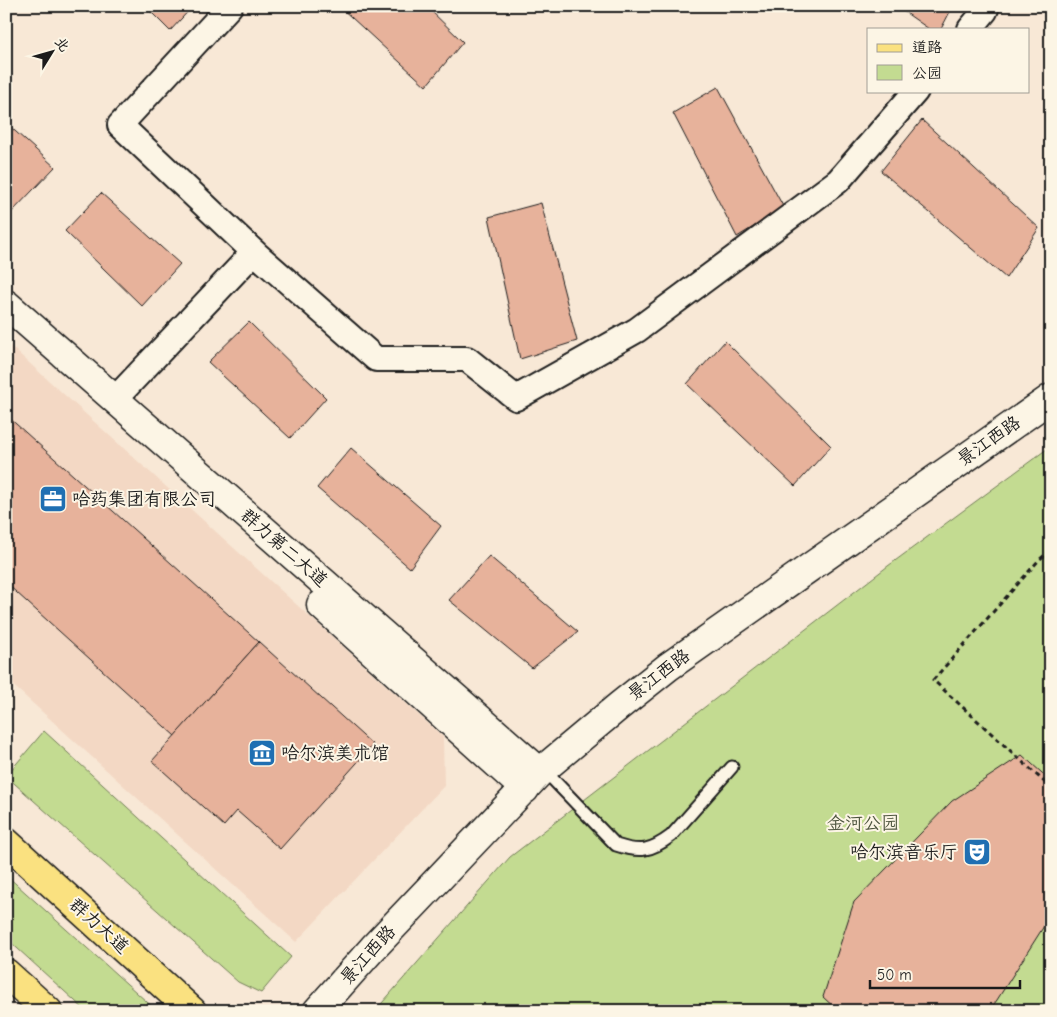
<svg xmlns="http://www.w3.org/2000/svg" width="1057" height="1017" viewBox="0 0 1057 1017" font-family="'Comic Neue','LXGW WenKai TC',sans-serif">
<style>
.built{fill:#f3d8c4}
.green{fill:#c3db91;stroke:#707c56}
.building{fill:#e7b29b;stroke:#1c1c1c}
.lines{fill:none;stroke-linecap:round;stroke-linejoin:round}
.lane-casing{stroke:#1c1c1c;stroke-width:15}
.street-casing{stroke:#1c1c1c;stroke-width:28}
.secondary-casing{stroke:#1c1c1c;stroke-width:31}
.primary-casing{stroke:#1c1c1c;stroke-width:31}
.path{stroke:#1c1c1c;stroke-width:3;stroke-dasharray:5 4;stroke-linecap:butt}
.lane{stroke:#fcf5e5;stroke-width:11}
.street{stroke:#fcf5e5;stroke-width:24}
.secondary{stroke:#fcf5e5;stroke-width:28}
.primary{stroke:#fae180;stroke-width:28}
.labels{text-anchor:middle;dominant-baseline:central;stroke-width:4;stroke-linejoin:round;paint-order:stroke}
.street-label{font-size:18px;fill:#1c1c1c;stroke:#fcf5e5}
.poi-label{font-size:18px;fill:#1c1c1c;stroke:#fcf5e5;text-anchor:start}
.park-label{font-size:18px;fill:#4e553f;stroke:#fcf5e5}
</style>
<rect width="100%" height="100%" fill="#f8e8d6"/>
<filter id="ink" filterUnits="userSpaceOnUse"><feTurbulence type="fractalNoise" baseFrequency=".02" numOctaves="2"/><feDisplacementMap in="SourceGraphic" scale="10" xChannelSelector="R" yChannelSelector="G"/><feConvolveMatrix kernelMatrix="1 2 1 2 8 2 1 2 1" color-interpolation-filters="sRGB"/></filter>
<g filter="url(#ink)">
<polygon class="built" points="6,342 443,737 444,786 296,942 6,679"/>
<g class="green">
<polygon points="1051,446 1051,1011 375,1011 510,857 888,566"/>
<polygon points="44,731 291,957 261,993 238,982 6,776"/>
<polygon points="6,875 157,1011 86,1011 6,938"/>
</g>
<g class="building">
<polygon points="145,6 193,6 170,31"/>
<polygon points="339,6 426,6 463,42 426,86"/>
<polygon points="896,6 953,6 941,29 929,29"/>
<polygon points="718,87 784,208 737,237 673,113"/>
<polygon points="922,120 1039,228 1006,278 881,171"/>
<polygon points="6,123 55,167 12,212 6,207"/>
<polygon points="101,193 180,264 142,306 65,231"/>
<polygon points="541,203 577,341 520,359 489,217"/>
<polygon points="249,322 326,398 290,438 208,362"/>
<polygon points="725,341 831,446 795,486 687,384"/>
<polygon points="6,415 259,642 175,736 6,583"/>
<polygon points="351,448 441,526 410,568 317,488"/>
<polygon points="489,556 578,632 532,668 449,600"/>
<polygon points="259,642 373,745 280,849 237,811 224,826 152,761"/>
<polygon points="1022,755 1051,781 1051,915 997,1000 989,1011 838,1011 823,997 854,902 952,801"/>
</g>
<g class="lines">
<g class="lane-casing">
<path id="lane" d="M543,769L616,845C640,853 651,851 671,836L732,767"/>
</g>
<g class="street-casing">
<g id="street">
<polyline points="230,6 120,125 254,252 376,359 467,359 516,398 637,330 838,181 916,91"/>
<polyline points="970,29 985,11 987,6"/>
<polyline points="115,399 254,252"/>
</g>
</g>
<g class="secondary-casing">
<g id="secondary">
<polyline points="6,304 540,772"/>
<polyline points="321,605 525,789"/>
<polyline points="317,1011 373,948 540,772 619,706 668,667 1051,398"/>
</g>
</g>
<g class="primary-casing">
<g id="primary">
<polyline points="6,842 192,1011"/>
<polyline points="6,973 48,1011"/>
</g>
</g>
<polyline class="path" points="1051,550 1039,560 933,680 1051,788"/>
<use href="#lane" class="lane"/>
<use href="#street" class="street"/>
<use href="#secondary" class="secondary"/>
<use href="#primary" class="primary"/>
</g>
</g>
<defs>
<g id="office-square" transform="scale(1.4375)"><rect x="-9" y="-9" width="18" height="18" rx="4" fill="#1f6fb2" stroke="#fcf5e5"/><path d="M-6-3h4V-5.5h4V-3h4V5H-6ZM-1-4.5V-3h2v-1.5ZM-6 0V1H6V0Z" fill="#fff"/></g>
<g id="museum-square" transform="scale(1.4375)"><rect x="-9" y="-9" width="18" height="18" rx="4" fill="#1f6fb2" stroke="#fcf5e5"/><path d="M0-6L6-3V-2H-6V-3ZM-5-1h2V3h-2ZM-1-1h2V3h-2ZM3-1h2V3H3ZM-6 4H6V6H-6Z" fill="#fff"/></g>
<g id="theatre-square" transform="scale(1.4375)"><rect x="-9" y="-9" width="18" height="18" rx="4" fill="#1f6fb2" stroke="#fcf5e5"/><path d="M-5-5.5Q0-4 5-5.5V0Q5 5 0 6Q-5 5-5 0ZM-3.3-2.5H-1v1.5H-3.3ZM1-2.5H3.3v1.5H1ZM-2.8 1Q0 5.5 2.8 1Z" fill="#fff"/></g>
</defs>
<g fill-rule="evenodd">
<use href="#office-square" x="53" y="499"/>
<use href="#museum-square" x="262" y="753"/>
<use href="#theatre-square" x="977" y="852"/>
</g>
<g class="labels">
<g class="street-label">
<text transform="translate(989 441) rotate(-35)">景江西路</text>
<text transform="translate(284 548) rotate(41)">群力第二大道</text>
<text transform="translate(659 675) rotate(-37)">景江西路</text>
<text transform="translate(99 926) rotate(42)">群力大道</text>
<text transform="translate(368 955) rotate(-48)">景江西路</text>
</g>
<g class="poi-label">
<text x="72" y="499">哈药集团有限公司</text>
<text x="281" y="753">哈尔滨美术馆</text>
<text x="958" y="852" text-anchor="end">哈尔滨音乐厅</text>
</g>
<g class="park-label">
<text x="863" y="823">金河公园</text>
</g>
</g>
<rect width="1057" height="1017" fill="none" stroke="#fcf5e5" stroke-width="25"/>
<rect x="12" y="12" width="1032" height="992" fill="none" stroke="#1c1c1c" stroke-width="2" filter="url(#ink)"/>
<rect x="867" y="28" width="162" height="65" fill="#fcf5e5" stroke="#a29e95"/>
<rect x="877" y="44" width="25" height="8" fill="#fae180" stroke="#a29e95"/>
<text x="912" y="52" font-size="15" fill="#1c1c1c">道路</text>
<rect x="877" y="65" width="25" height="15" fill="#c3db91" stroke="#a29e95"/>
<text x="912" y="78" font-size="15" fill="#1c1c1c">公园</text>
<g transform="translate(52 52) rotate(53)" stroke="#fcf5e5" stroke-width="4" paint-order="stroke">
<path d="M0-4L9 19L0 12L-9 19Z" fill="#1c1c1c"/>
<text y="-8" font-size="14" font-weight="bold" text-anchor="middle" fill="#1c1c1c">北</text>
</g>
<path d="M870 980v8h150v-8" fill="none" stroke="#1c1c1c" stroke-width="2.5"/>
<text x="877" y="980" font-size="15" fill="#1c1c1c" stroke="#fcf5e5" stroke-width="4" paint-order="stroke">50 m</text>
</svg>
